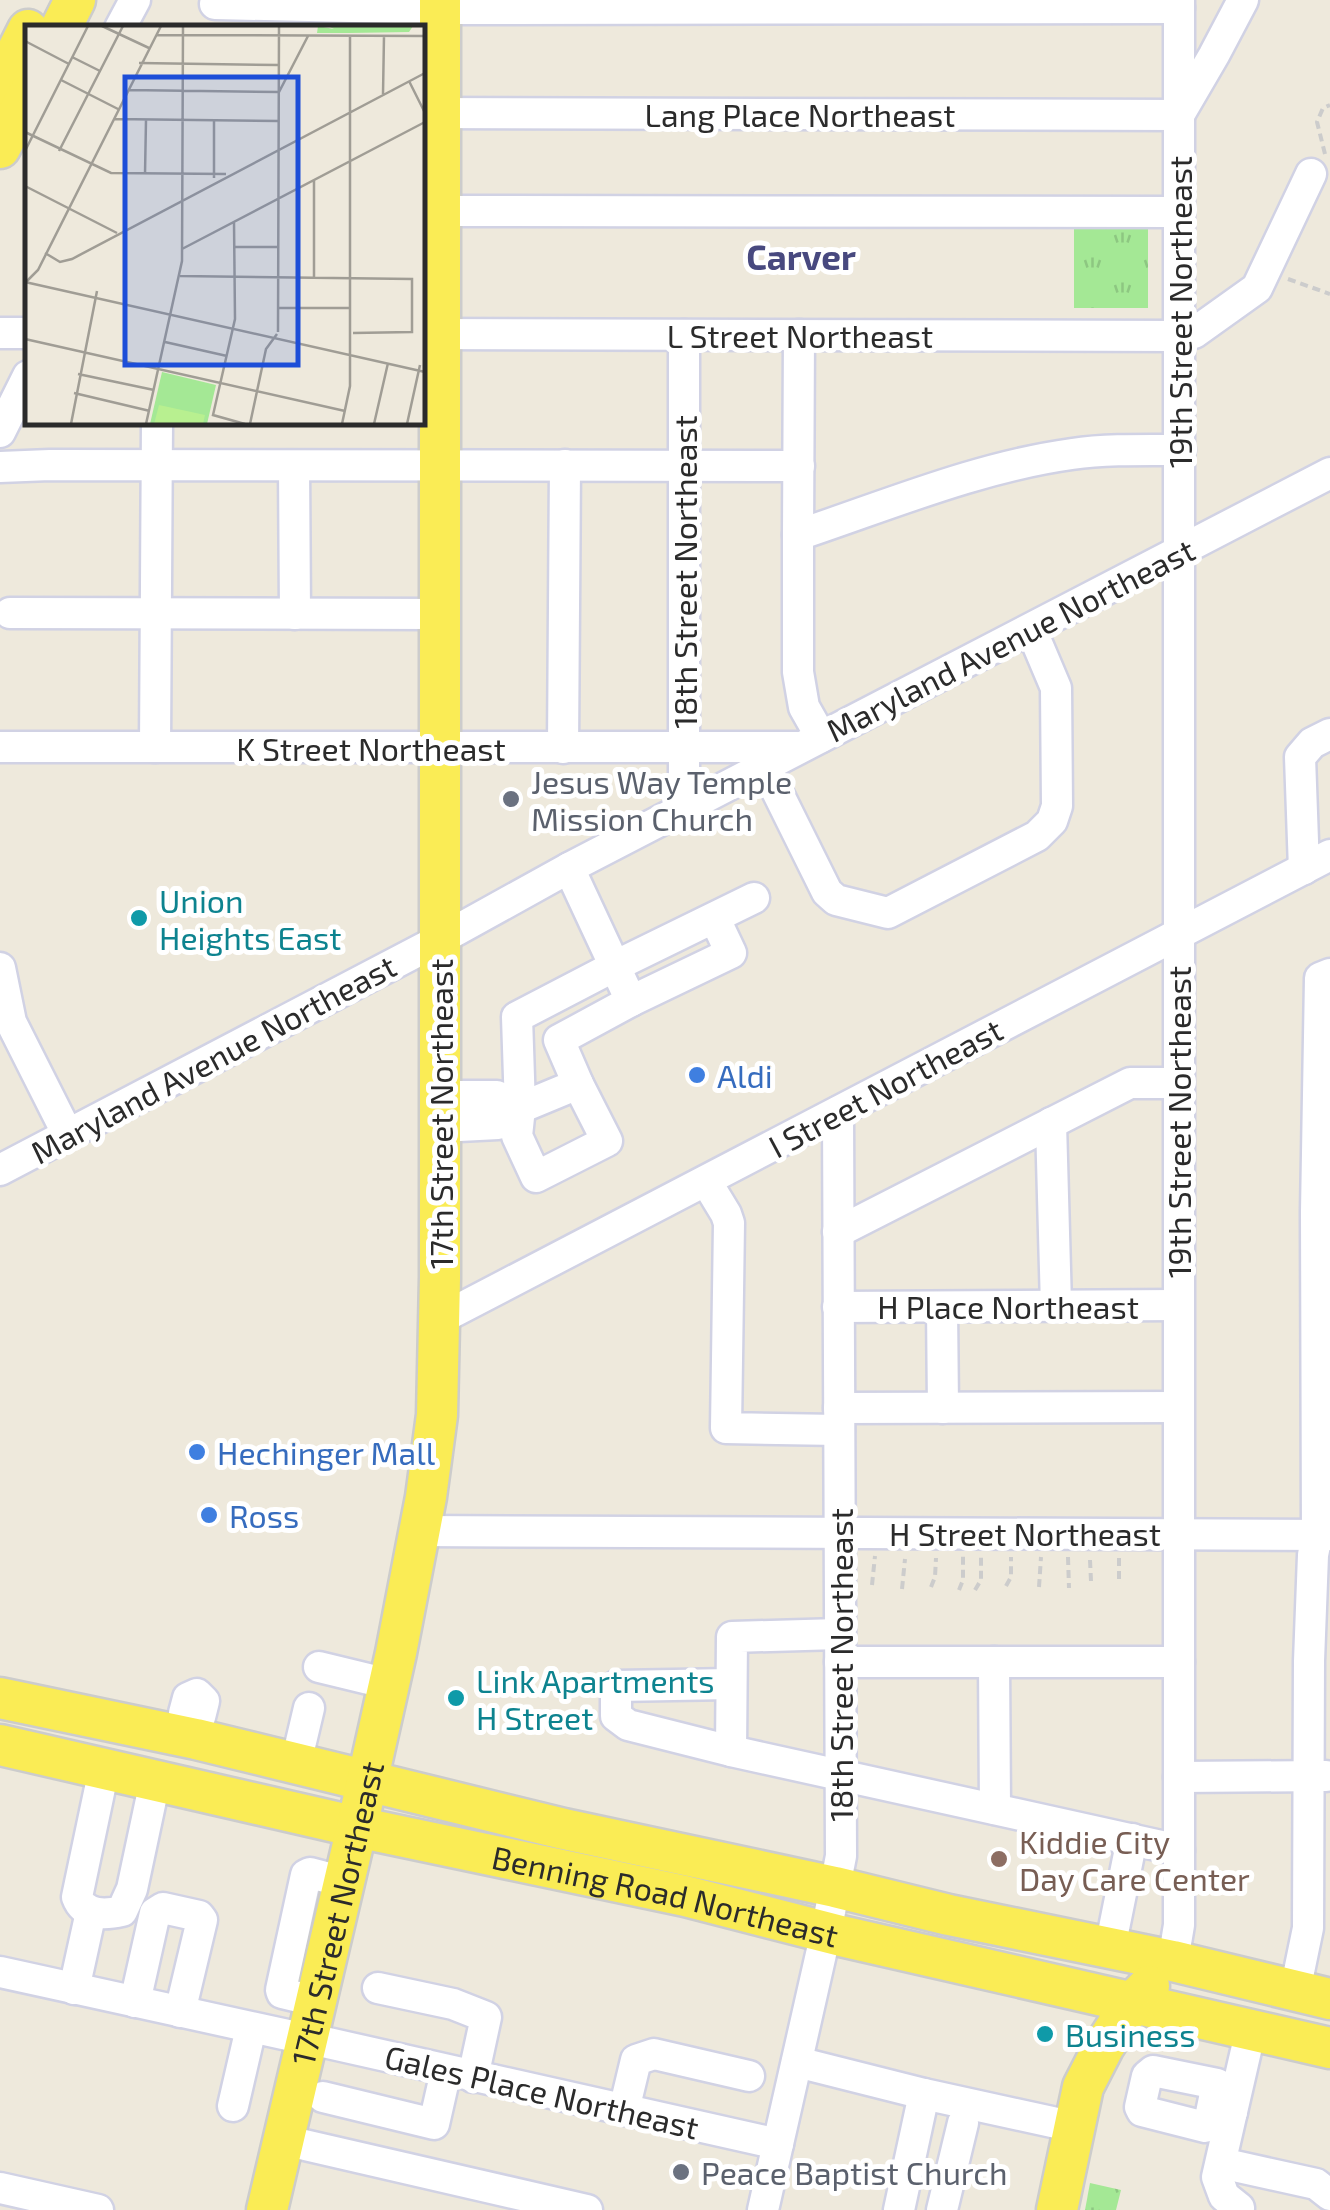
<svg xmlns="http://www.w3.org/2000/svg" width="1330" height="2210" viewBox="0 0 1330 2210" font-family="'Exo 2',sans-serif">
<style>
.grass{fill:url(#grass-tufts)}
.lines{fill:none;stroke-linecap:round;stroke-linejoin:round}
.minor-casing{stroke:#d1d2e4;stroke-width:35}
.major-casing{stroke:#ccc;stroke-width:45}
.path{stroke:#ccc;stroke-width:4;stroke-dasharray:8 5;stroke-linecap:butt}
.minor{stroke:#fff;stroke-width:30}
.major{stroke:#faec55;stroke-width:40}
.worship-dot{fill:#6b7280;stroke:#fff;stroke-width:4}
.culture-dot{fill:#0f9aa8;stroke:#fff;stroke-width:4}
.shop-dot{fill:#3f7fe0;stroke:#fff;stroke-width:4}
.education-dot{fill:#8d6e63;stroke:#fff;stroke-width:4}
.labels{text-anchor:middle;dominant-baseline:central;stroke-width:10;stroke-linejoin:round;paint-order:stroke}
.street-label{font-size:32px;fill:#2b2b2b;stroke:#fff}
.worship-label{font-size:32px;fill:#5b616d;stroke:#fff;text-anchor:start}
.culture-label{font-size:32px;fill:#0d838f;stroke:#fff;text-anchor:start}
.shop-label{font-size:32px;fill:#366cbe;stroke:#fff;text-anchor:start}
.education-label{font-size:32px;fill:#785e54;stroke:#fff;text-anchor:start}
.neighbourhood-label{font-size:35px;font-weight:bold;fill:#48497f;stroke:#fff}
.inset-road{fill:none;stroke:#a09d95;stroke-width:2.5}
.view{fill:#1d4ed8;fill-opacity:0.15;stroke:#1d4ed8;stroke-width:5}
.inset-edge{fill:none;stroke:#2b2b2b;stroke-width:5}
</style>
<defs>
<pattern id="grass-tufts" width="24" height="20" patternUnits="userSpaceOnUse" patternTransform="scale(2.5)"><rect width="24" height="20" fill="#a4e895"/><path d="M3 7l-1-3M5 7V3M7 7l1-3M15 17l-1-3M17 17v-4M19 17l1-3" fill="none" stroke="#8dc781"/></pattern>
</defs>
<rect width="100%" height="100%" fill="#eee9dc"/>
<g class="grass">
<rect x="1074" y="221" width="74" height="87"/>
<polygon points="1090,2183 1121,2190 1116,2210 1085,2210"/>
</g>
<g class="lines">
<g class="minor-casing">
<g id="minor">
<polyline points="215,4 440,9 1179,8"/>
<polyline points="120,28 135,0"/>
<polyline points="423,113 1179,115 1214,55 1243,0"/>
<polyline points="422,211 1179,212"/>
<polyline points="0,333 28,333"/>
<polyline points="422,334 1178,336 1194,333 1257,288 1311,174"/>
<polyline points="684,335 684,809"/>
<polyline points="0,432 28,376"/>
<polyline points="294,466 295,614"/>
<polyline points="0,467 50,465 799,466"/>
<polyline points="798,535 799,335"/>
<polyline points="10,613 440,614"/>
<path d="M821,737L804,707L798,672V535C888,505 978,467 1072,454C1107,449 1144,450 1180,450"/>
<polyline points="0,747 797,747"/>
<polyline points="155,747 157,422"/>
<polyline points="563,748 565,465"/>
<polyline points="765,767 827,892 836,900 888,913 1037,836 1052,821 1057,806 1056,688 1031,629"/>
<polyline points="1304,869 1300,757 1312,743 1330,734"/>
<polyline points="0,968 11,1022 68,1135"/>
<polyline points="631,1001 731,953 715,919"/>
<polyline points="578,1084 607,1141 536,1177 517,1136 520,1108 517,1017 615,966 754,898"/>
<polyline points="440,1096 497,1096 520,1108"/>
<polyline points="1051,1123 1056,1306"/>
<polyline points="440,1127 498,1124 520,1108 578,1084 559,1040 631,1001 569,868"/>
<polyline points="0,1170 439,940 569,868 1330,473"/>
<polyline points="706,1181 726,1214 729,1223 726,1428 839,1430"/>
<polyline points="838,1232 1130,1083 1178,1083"/>
<polyline points="838,1307 1177,1305"/>
<polyline points="942,1307 943,1408"/>
<polyline points="440,1319 1330,855"/>
<polyline points="839,1408 1178,1407"/>
<polyline points="420,1531 1330,1535"/>
<polyline points="839,1634 732,1637 731,1751 1179,1850"/>
<polyline points="840,1662 1179,1662"/>
<polyline points="994,1662 995,1809"/>
<polyline points="319,1667 389,1684"/>
<polyline points="187,1737 190,1722 200,1717 204,1701 197,1694 188,1698 184,1713 190,1722"/>
<polyline points="731,1751 628,1725 616,1716 616,1686 731,1684"/>
<polyline points="296,1763 309,1708"/>
<path d="M104,1769L77,1897C84,1916 105,1915 122,1911L132,1889L155,1781"/>
<polyline points="1179,1777 1326,1776"/>
<polyline points="1110,1948 1132,1839"/>
<polyline points="1173,1961 1179,1925 1179,0"/>
<polyline points="0,1972 306,2039"/>
<polyline points="378,1988 453,2004 486,2017 473,2077"/>
<polyline points="74,1989 91,1912"/>
<polyline points="1295,1991 1308,1928 1309,1661 1313,1555 1317,1535 1316,1212 1320,978 1330,974"/>
<polyline points="315,2001 282,1993 281,1990 306,1875 310,1873 344,1882"/>
<polyline points="135,2002 155,1913 163,1908 199,1916 202,1920 180,2012"/>
<polyline points="306,2038 778,2144"/>
<polyline points="797,2062 924,2094 899,2210"/>
<polyline points="924,2094 1075,2127"/>
<polyline points="323,2097 434,2124 446,2071"/>
<polyline points="233,2106 251,2028"/>
<polyline points="1212,2108 1217,2084 1153,2071 1147,2076 1140,2107 1142,2111 1205,2127 1209,2124 1212,2108 1232,2112"/>
<polyline points="624,2110 636,2060 654,2054 749,2076"/>
<polyline points="283,2140 587,2210"/>
<polyline points="1221,2163 1316,2184 1330,2195"/>
<polyline points="0,2188 98,2210"/>
<polyline points="1239,2208 1224,2196 1217,2177 1251,2029"/>
<polyline points="763,2210 826,1932 841,1856 838,1112"/>
<polyline points="942,2210 963,2123"/>
</g>
</g>
<g class="major-casing">
<g id="major">
<polyline points="61,28 75,0"/>
<polyline points="0,85 28,30"/>
<polyline points="0,148 28,95"/>
<polyline points="0,1698 196,1739 564,1829 835,1887 949,1915 1173,1961 1330,1999"/>
<path id="s1" d="M0,1745L357,1827L685,1896L841,1936L1330,2048"/>
<path id="s2" d="M267,2210L357,1827L396,1653L426,1497L437,1415L440,1278V0"/>
<polyline points="1057,2210 1083,2087 1104,2046 1132,2003 1149,1986"/>
</g>
</g>
<g class="path">
<polyline points="1325,154 1317,122 1323,108 1330,105"/>
<polyline points="1288,279 1330,294"/>
<polyline points="1068,1557 1069,1588"/>
<polyline points="1090,1560 1091,1581"/>
<polyline points="1119,1579 1119,1558"/>
<polyline points="872,1585 875,1556"/>
<polyline points="1006,1586 1011,1577 1011,1557"/>
<polyline points="931,1587 935,1577 936,1558"/>
<polyline points="1039,1587 1041,1557"/>
<polyline points="902,1589 905,1559"/>
<polyline points="959,1590 963,1580 963,1556"/>
<polyline points="975,1590 981,1580 981,1556"/>
</g>
<use href="#minor" class="minor"/>
<use href="#major" class="major"/>
</g>
<g class="worship-dot">
<circle cx="511" cy="799" r="10"/>
<circle cx="681" cy="2172" r="10"/>
</g>
<g class="culture-dot">
<circle cx="139" cy="918" r="10"/>
<circle cx="456" cy="1698" r="10"/>
<circle cx="1045" cy="2034" r="10"/>
</g>
<g class="shop-dot">
<circle cx="697" cy="1075" r="10"/>
<circle cx="197" cy="1452" r="10"/>
<circle cx="209" cy="1515" r="10"/>
</g>
<circle class="education-dot" cx="999" cy="1859" r="10"/>
<g class="labels">
<g class="street-label">
<text x="800" y="114">Lang Place Northeast</text>
<text transform="translate(1179 312) rotate(-90)">19th Street Northeast</text>
<text x="800" y="335">L Street Northeast</text>
<text transform="translate(684 572) rotate(-90)">18th Street Northeast</text>
<text transform="translate(1010 639) rotate(-27)">Maryland Avenue Northeast</text>
<text x="371" y="748">K Street Northeast</text>
<text transform="translate(213 1058) rotate(-28)">Maryland Avenue Northeast</text>
<text transform="translate(885 1087) rotate(-28)">I Street Northeast</text>
<text transform="translate(440 1114) rotate(-90)">17th Street Northeast</text>
<text transform="translate(1178 1122) rotate(-90)">19th Street Northeast</text>
<text x="1008" y="1306">H Place Northeast</text>
<text x="1025" y="1533">H Street Northeast</text>
<text transform="translate(840 1665) rotate(-90)">18th Street Northeast</text>
<text stroke="none"><textPath href="#s1" startOffset="682">Benning Road Northeast</textPath></text>
<text stroke="none"><textPath href="#s2" startOffset="305">17th Street Northeast</textPath></text>
<text transform="translate(542 2091) rotate(13)">Gales Place Northeast</text>
</g>
<g class="worship-label">
<text x="531" y="781">Jesus Way Temple<tspan x="531" dy="37">Mission Church</tspan></text>
<text x="701" y="2172">Peace Baptist Church</text>
</g>
<g class="culture-label">
<text x="159" y="900">Union<tspan x="159" dy="37">Heights East</tspan></text>
<text x="476" y="1680">Link Apartments<tspan x="476" dy="37">H Street</tspan></text>
<text x="1065" y="2034">Business</text>
</g>
<g class="shop-label">
<text x="717" y="1075">Aldi</text>
<text x="217" y="1452">Hechinger Mall</text>
<text x="229" y="1515">Ross</text>
</g>
<g class="education-label">
<text x="1019" y="1841">Kiddie City<tspan x="1019" dy="37">Day Care Center</tspan></text>
</g>
<g class="neighbourhood-label">
<text x="801" y="256">Carver</text>
</g>
</g>
<g transform="translate(25 25)">
<rect width="400" height="400" fill="#eee9dc"/>
<path d="M137,347L191,360L182,399H125Z" fill="#a4e895"/>
<path d="M293,1L309,4L303,1H388L384,7L324,8H292Z" fill="#a4e895"/>
<path d="M134,380L180,390L178,399H129Z" fill="#b8f090"/>
<path class="inset-road" d="M77,1L124,23M132,10L400,11M0,16L44,39M47,32L75,46M114,38L254,40M36,55L93,84M384,56L400,88M103,65L254,67L283,11M358,69L359,11M89,94L254,96M189,95V153M0,107L86,148L201,149M0,126L63,1M34,126L98,1M120,149L121,95M289,155V252M0,161L92,208M209,197L210,294L188,390L220,399M209,222H254M157,224L400,97M20,228L35,237L47,234L400,48M155,251L387,254V307L328,308M0,257L400,347M0,258L13,245L136,1M254,283H325M253,307L254,1M0,314L320,386M140,317L202,331M53,349L129,365M49,368L125,386M46,399L72,266M121,399L157,236L158,1M225,399L241,324L252,309M317,399L325,361V11M349,399L363,338M382,399L395,340"/>
<path class="view" d="M100,52H273V340H100Z"/>
<rect width="400" height="400" class="inset-edge"/>
</g>
</svg>
